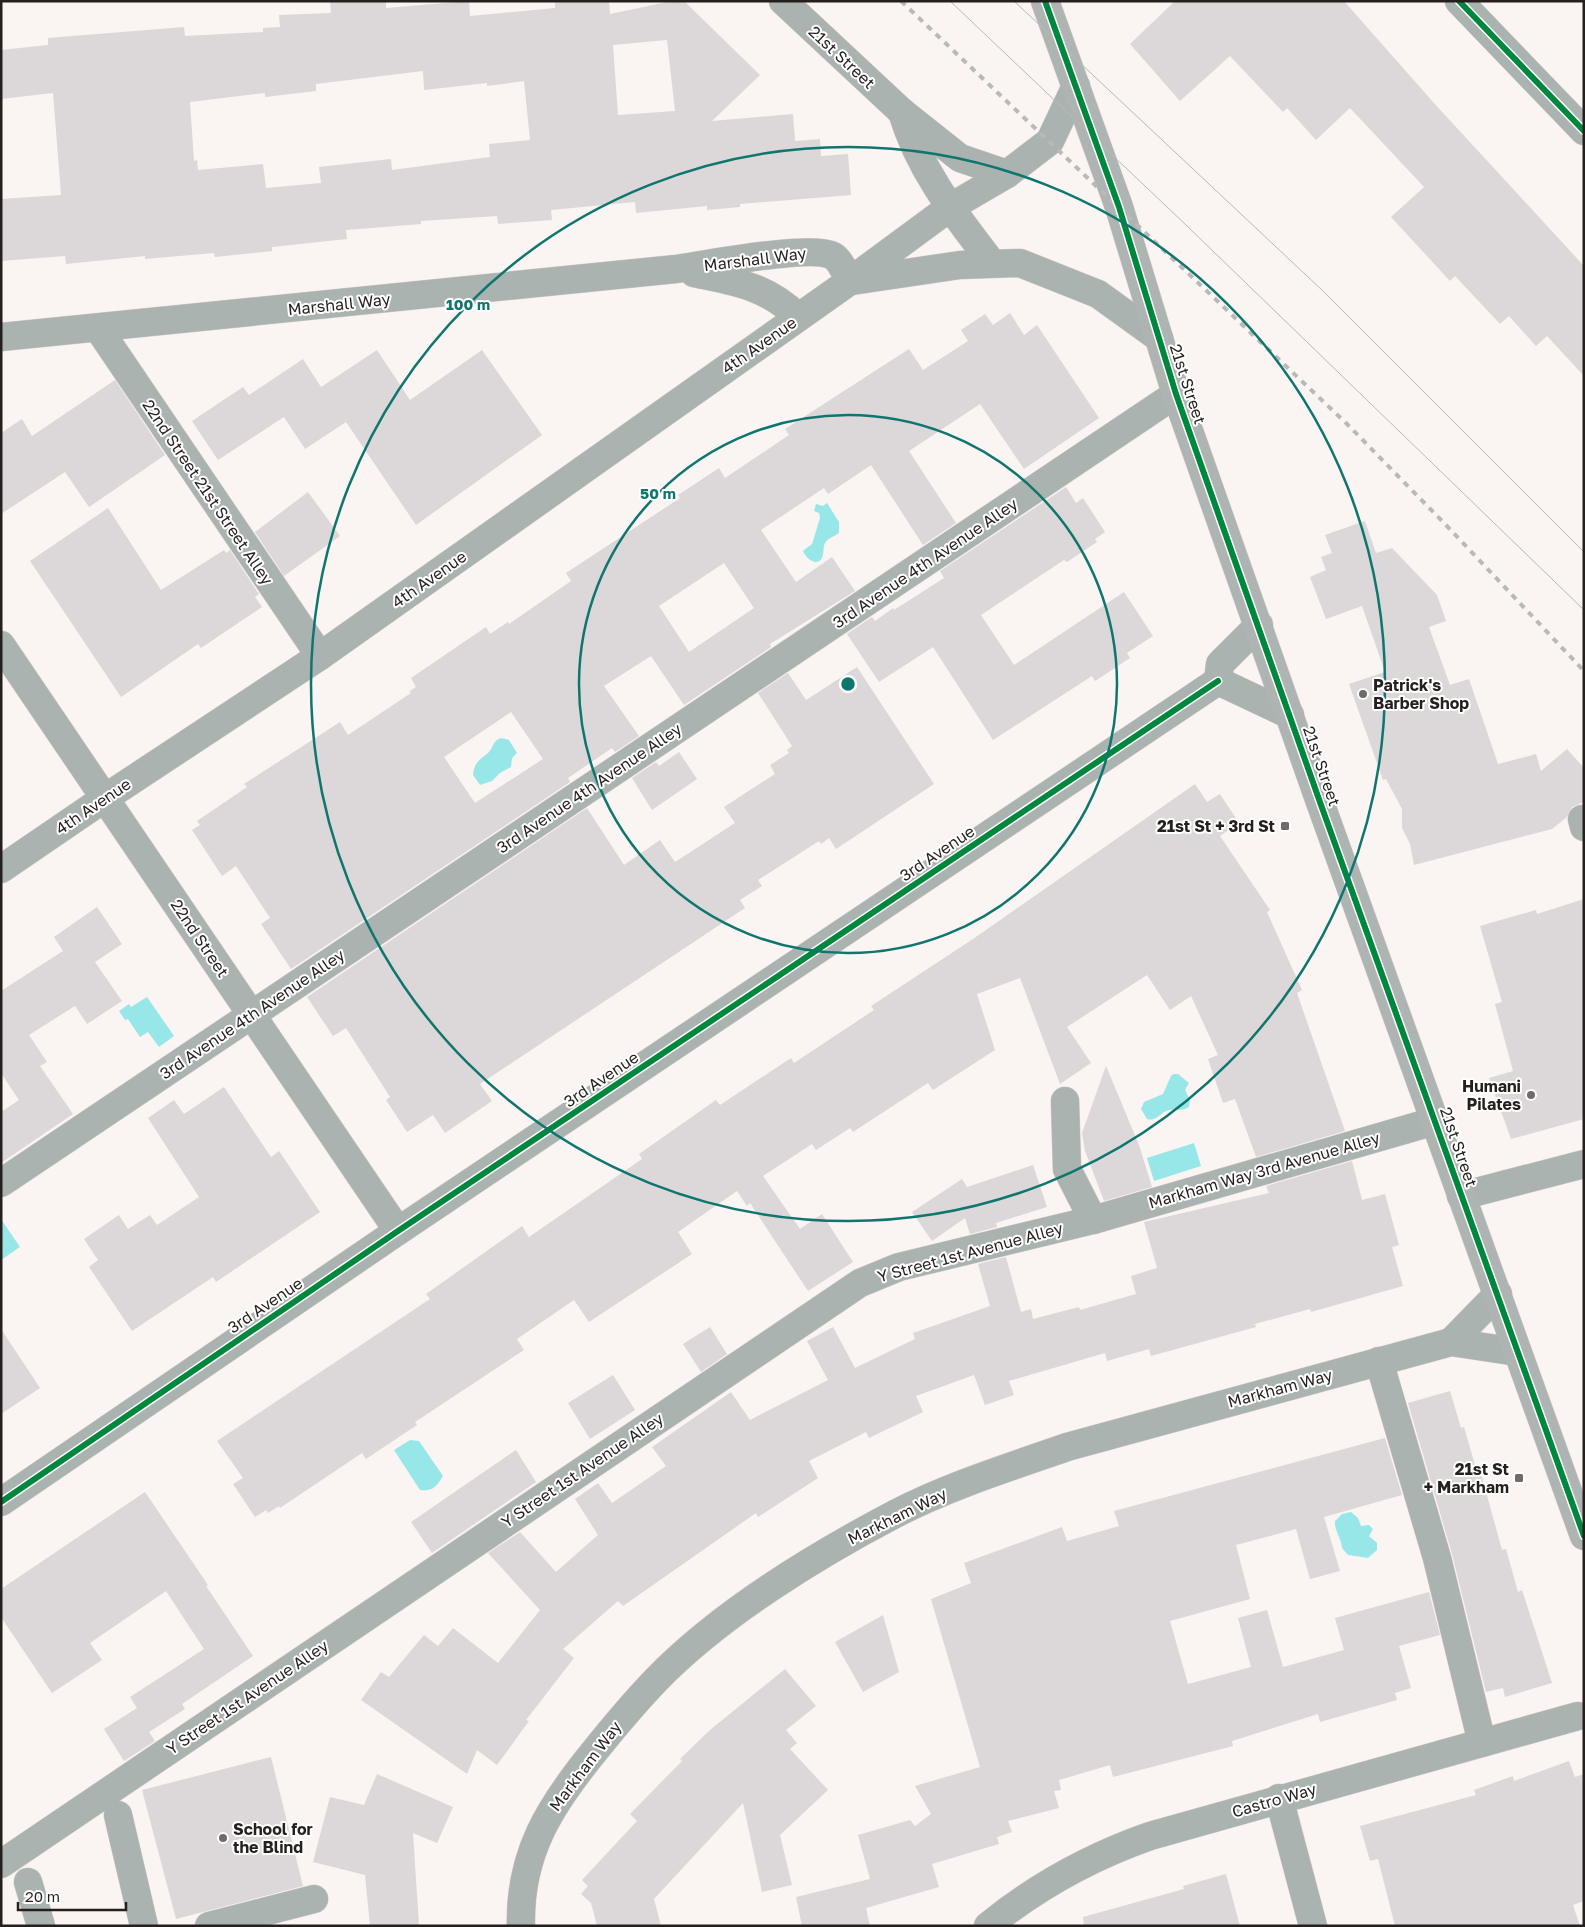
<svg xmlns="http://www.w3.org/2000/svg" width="1585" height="1927" viewBox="0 0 1585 1927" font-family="'Golos Text',sans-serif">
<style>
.water{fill:#98e7e8}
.building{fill:#dcd7d9;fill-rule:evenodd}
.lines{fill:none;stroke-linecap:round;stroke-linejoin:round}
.minor-casing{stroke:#d3cecd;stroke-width:29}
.major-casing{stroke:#d3cecd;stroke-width:29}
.minor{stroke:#aab3af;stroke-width:28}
.major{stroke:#aeb4b2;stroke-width:28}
.tram{stroke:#b9bab8;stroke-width:1}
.rail{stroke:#b9bab8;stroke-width:4;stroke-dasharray:6 6;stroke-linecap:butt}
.cycleway-casing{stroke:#fff;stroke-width:9}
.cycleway{stroke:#00873e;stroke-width:6}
.ring{fill:none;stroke:#0f766e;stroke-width:2.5}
.poi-dot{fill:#706a68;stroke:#fff;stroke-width:2}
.labels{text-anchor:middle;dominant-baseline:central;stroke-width:4;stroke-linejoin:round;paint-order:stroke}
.street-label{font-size:16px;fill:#251f1d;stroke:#fff}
.poi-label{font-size:16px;font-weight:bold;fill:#251f1d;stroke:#fff;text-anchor:end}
.centre{fill:#0f766e;stroke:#fff;stroke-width:2.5}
.ring-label{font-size:15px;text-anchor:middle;font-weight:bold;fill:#0f766e;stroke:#fff;stroke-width:4;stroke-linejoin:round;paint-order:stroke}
</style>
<rect width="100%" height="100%" fill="#faf4f3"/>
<g class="water">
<path d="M827,503L839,522V533C835,536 828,538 825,543C823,547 824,550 823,555C819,569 806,559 803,551L812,544L820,518L819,513L814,511L816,504L823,506Z"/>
<path d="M501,738L509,740L517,753L512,758L511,767L500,773L492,781L480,785L473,775C474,763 479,760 488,753C494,747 492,741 501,738Z"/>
<polygon points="147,997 174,1036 159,1047 148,1032 140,1037 128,1019 125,1020 119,1011 129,1004 131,1007"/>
<path d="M1174,1074H1178L1189,1083L1185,1090L1190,1100L1189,1107C1181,1112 1176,1108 1169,1110C1160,1112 1157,1122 1147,1119L1141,1109L1144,1102L1163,1094L1171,1076Z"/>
<polygon points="1194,1143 1201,1166 1154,1181 1147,1158"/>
<polygon points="1,1219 20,1247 1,1260"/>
<path d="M410,1440L419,1441L443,1476C437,1486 432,1492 420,1490L394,1450Z"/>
<path d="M1351,1512L1358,1518L1361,1526L1369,1525L1373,1529L1369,1536L1377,1543V1550L1368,1558L1348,1555L1342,1548C1341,1537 1334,1530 1335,1521L1342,1514Z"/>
</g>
<g class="building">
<path d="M330,1H386V8L469,1L470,16L555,8V1H609L610,14L672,1H684L760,75L712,121L793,114L795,141L820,139L821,156L848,154L851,195L740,204V207L707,210V206L636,213L635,202L551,210L552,220L498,224L497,216L421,221V224L346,230L347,239L272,247V251L215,257L214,253L145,259V256L66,264L65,256L1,261V199L61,195L53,93L1,99V50L48,45V38L184,27L185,36L263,32V28L280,27L279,15L331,13ZM667,40L675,111L618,115L613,45ZM423,71L424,90L487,83V86L524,81L530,140L489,144L490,157L392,170L391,159L319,167L321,183L266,188L263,164L198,170L197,160L194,161L190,102L265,93V97L316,91V84Z"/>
<polygon points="1175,1 1344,1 1433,102 1584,266 1584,376 1547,336 1536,346 1509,316 1500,324 1455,276 1450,281 1391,217 1424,187 1350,108 1316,140 1287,108 1283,112 1230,56 1180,101 1130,44"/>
<path d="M1010,313L1024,335L1037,325L1099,418L1024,469L980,404L909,451L956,523L923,545L871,465L828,494L824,488L761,530L796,582L832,557L855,591L770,644L771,647L684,705L651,656L604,686L639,736L615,752L612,748L568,778L570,782L291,969L261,924L270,918L236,866L222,876L192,830L200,825L197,821L247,787L244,784L340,722L348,735L411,693L410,691L416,687L411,678L486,627L490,634L508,622L509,624L571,581L566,573L680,498L678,495L719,468L725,478L789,435L785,429L909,349L923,370L968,341L961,330L985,314L993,325ZM724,563L754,608L689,652L659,606ZM511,712L543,759L475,803L444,757Z"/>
<polygon points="377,350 410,400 482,350 542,435 416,525 346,422 305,449 284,417 218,460 192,421 243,387 249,395 303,359 321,387"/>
<polygon points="115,380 165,455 89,507 65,472 1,514 1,433 22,419 32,436"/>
<polygon points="1066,487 1076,503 1083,498 1105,532 1095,539 1097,542 1067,562 1064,560 981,615 1014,665 1124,592 1153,636 1127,653 1130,658 1095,681 1092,676 993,740 933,647 879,682 847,634 872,617 875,621 893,608 894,610 944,578 940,571"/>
<polygon points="308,492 340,536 284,576 255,532"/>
<polygon points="108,508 161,590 224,550 226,553 230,550 259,594 255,597 262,607 201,648 198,644 121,697 30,561"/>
<polygon points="1365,521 1376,553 1392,548 1437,595 1446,621 1429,627 1450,685 1469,679 1498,764 1536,754 1541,771 1567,749 1584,768 1584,802 1572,807 1567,817 1552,829 1414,865 1410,844 1402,828 1402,809 1386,779 1383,780 1349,684 1385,672 1362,606 1326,619 1310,577 1326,570 1321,557 1332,553 1325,535"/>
<polygon points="857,667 934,784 836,849 829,838 821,844 819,841 758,880 762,886 740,900 745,908 480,1084 492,1101 445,1133 433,1115 407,1132 386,1100 390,1097 346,1028 333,1036 307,997 587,808 624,865 660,840 675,862 735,823 724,807 775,774 770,765 789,753 787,750 792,746 758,693 788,673 806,700"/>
<polygon points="679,752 697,779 652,810 632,778 656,762 659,766"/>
<polygon points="1195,784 1207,802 1220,794 1239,823 1220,836 1270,910 1267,912 1302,990 1297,993 1345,1131 1256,1157 1235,1099 1223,1103 1208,1059 1218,1055 1191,996 1170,1010 1147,975 1067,1027 1091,1063 1060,1084 1020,978 977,994 995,1050 933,1090 928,1083 853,1132 850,1128 816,1150 812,1144 763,1176 800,1229 822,1214 853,1262 808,1291 750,1203 747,1206 737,1191 678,1232 692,1254 589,1322 574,1300 517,1339 524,1350 415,1422 417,1425 366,1459 362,1453 280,1508 279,1506 268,1513 266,1510 255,1517 233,1484 243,1478 217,1441 430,1299 426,1294 522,1226 529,1237 642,1159 639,1154 716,1100 720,1105 791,1058 794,1063 874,1010 871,1006 973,939"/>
<polygon points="1584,899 1584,1119 1511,1139 1489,1078 1513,1071 1495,1004 1502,1002 1480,926 1536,910 1537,914"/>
<polygon points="97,907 122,944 95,962 122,1001 87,1024 75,1006 29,1035 47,1062 40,1066 73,1114 1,1163 1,1112 19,1100 1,1073 1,991 63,951 54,937"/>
<polygon points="1106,1066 1139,1145 1152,1187 1104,1201 1085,1151 1082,1133"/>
<polygon points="224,1087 271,1157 279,1151 320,1212 216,1282 213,1277 132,1331 89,1267 98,1260 84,1239 119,1215 128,1229 150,1215 157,1225 199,1197 148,1118 174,1100 184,1114"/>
<polygon points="1352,1161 1362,1200 1385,1194 1399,1245 1392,1247 1403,1286 1311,1312 1310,1309 1255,1324 1256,1327 1151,1356 1149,1349 1107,1361 1105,1353 1009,1381 1014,1395 985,1405 974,1375 916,1396 923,1412 869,1438 866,1432 809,1461 818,1478 758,1517 756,1513 623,1606 618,1601 563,1649 574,1658 526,1720 529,1721 497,1765 477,1750 467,1774 361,1700 381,1672 389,1677 424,1635 438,1646 453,1628 498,1663 540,1610 488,1553 520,1532 556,1572 598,1535 575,1499 598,1483 612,1503 666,1466 652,1447 731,1392 750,1420 828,1380 807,1341 833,1327 855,1368 915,1339 913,1333 990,1306 978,1264 1006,1257 1021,1312 1031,1309 1033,1319 1079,1307 1080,1310 1136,1294 1131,1276 1157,1268 1144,1222 1269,1193 1266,1186"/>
<polygon points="1033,1165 1047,1207 996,1223 997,1227 970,1234 965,1218 932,1241 912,1212 962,1179 967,1187"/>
<polygon points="710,1327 727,1354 701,1372 683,1344"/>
<polygon points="1,1329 40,1388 1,1414"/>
<polygon points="613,1375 635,1410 590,1439 568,1403"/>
<polygon points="1450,1391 1461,1428 1464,1427 1477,1472 1480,1470 1502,1550 1506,1549 1518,1592 1522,1590 1552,1683 1505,1697 1503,1688 1486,1692 1452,1554 1408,1403"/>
<polygon points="1385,1438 1402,1495 1324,1517 1340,1571 1310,1579 1296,1529 1236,1545 1250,1599 1170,1621 1188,1684 1251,1667 1238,1618 1267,1610 1283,1667 1344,1650 1335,1618 1429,1592 1440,1635 1399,1646 1411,1688 1395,1693 1397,1700 1320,1722 1318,1714 1232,1741 1233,1746 1113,1777 1110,1765 1059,1780 1061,1790 1054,1791 1059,1808 1008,1821 1012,1832 997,1837 999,1844 932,1864 939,1887 866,1908 870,1926 802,1926 796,1897 870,1879 858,1835 910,1820 915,1826 931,1814 915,1786 980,1767 931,1599 971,1583 964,1563 1062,1527 1067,1541 1119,1526 1114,1511"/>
<polygon points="516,1450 536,1482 432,1553 411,1522"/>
<polygon points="145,1492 208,1585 206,1586 253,1656 182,1704 185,1709 149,1732 155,1741 124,1761 104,1729 137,1708 130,1697 204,1649 166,1591 90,1643 102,1660 52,1693 1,1617 1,1589"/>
<polygon points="883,1615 899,1672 863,1692 835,1642"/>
<polygon points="785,1669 816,1706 786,1730 797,1743 790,1749 828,1790 780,1835 792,1885 762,1892 743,1803 654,1899 661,1926 597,1926 591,1903 581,1894 588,1886 582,1880 637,1821 630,1814 682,1761 680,1759 710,1730"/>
<polygon points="271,1757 303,1886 176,1919 142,1790"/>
<polygon points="1569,1761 1575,1777 1584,1774 1584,1901 1573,1905 1580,1926 1395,1926 1378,1859 1370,1861 1360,1826 1476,1795 1474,1790 1513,1776 1514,1781"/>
<polygon points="377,1774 453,1807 437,1843 413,1833 419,1926 370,1926 365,1875 313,1862 330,1797 364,1805"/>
<polygon points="1226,1874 1240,1926 1084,1926 1083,1917 1184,1889 1183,1886"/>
</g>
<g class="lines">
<g class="minor-casing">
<g id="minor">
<polyline points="783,1 902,112 960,158 1007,174"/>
<polyline points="1459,1 1584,131"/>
<path d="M902,112C919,170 956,216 992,263"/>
<path d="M694,273C736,282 767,286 798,317"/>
<polyline points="852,281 960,265 1020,263 1098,294 1159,338"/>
<polyline points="98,328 320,656"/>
<path d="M1,337L676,269C704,265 813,244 833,256C840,260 846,274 850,281"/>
<polyline points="1,645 398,1231"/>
<polyline points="1218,681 1290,715"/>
<polyline points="1218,681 1220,664 1259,625"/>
<polyline points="1582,819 1584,827"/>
<polyline points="1,869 105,798 320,656 850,281 949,208 1007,174 1050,141 1076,86"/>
<polyline points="1065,1101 1067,1169 1093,1220"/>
<polyline points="1,1183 1176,394"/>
<polyline points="1461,1196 1584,1164"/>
<polyline points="1451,1342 1498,1294"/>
<polyline points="1379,1361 1437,1558 1482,1743"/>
<polyline points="1,1502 398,1231 1218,681"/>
<polyline points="1279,1798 1313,1926"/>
<polyline points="118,1815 144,1926"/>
<polyline points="1,1864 860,1283 899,1267 1093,1220 1435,1121"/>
<polyline points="28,1882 41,1926"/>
<polyline points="209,1926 314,1899"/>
<path d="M521,1926C519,1854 550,1806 593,1753C613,1728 634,1703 656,1680C719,1615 815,1556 895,1514C949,1486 1010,1467 1067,1447L1451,1342L1517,1352"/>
<path d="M988,1926C1036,1887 1093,1856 1150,1836L1578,1716"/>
</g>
</g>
<g class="major-casing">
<polyline id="major" points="1045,1 1119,207 1176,394 1321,805 1584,1536"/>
</g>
<use href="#minor" class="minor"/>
<use href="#major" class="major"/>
<g class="tram">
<polyline points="950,1 1186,225 1584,610"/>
<polyline points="1014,1 1323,291 1584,552"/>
</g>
<polyline class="rail" points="901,1 1347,424 1446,525 1584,671"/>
<g class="cycleway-casing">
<g id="cycleway">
<polyline points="1045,1 1119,207 1176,394 1321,805 1584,1536"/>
<polyline points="1459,1 1584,131"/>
<polyline points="1,1502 398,1231 1218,681"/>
</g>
</g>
<use href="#cycleway" class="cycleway"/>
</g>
<g class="ring">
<circle cx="848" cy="684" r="269"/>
<circle cx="848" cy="684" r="537"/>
</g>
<g class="poi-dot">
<circle cx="1363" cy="694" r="5"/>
<rect x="1280" y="821" width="10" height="10" rx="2.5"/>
<circle cx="1531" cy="1095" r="5"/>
<rect x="1514" y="1473" width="10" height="10" rx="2.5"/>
<circle cx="223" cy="1838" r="5"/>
</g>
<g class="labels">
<g class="street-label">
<text transform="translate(842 57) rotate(43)">21st Street</text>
<text transform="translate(755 259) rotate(-7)">Marshall Way</text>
<text transform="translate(339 304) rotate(-6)">Marshall Way</text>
<text transform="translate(759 345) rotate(-35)">4th Avenue</text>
<text transform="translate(1188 384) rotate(72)">21st Street</text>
<text transform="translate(208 492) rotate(56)">22nd Street 21st Street Alley</text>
<text transform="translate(925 563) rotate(-34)">3rd Avenue 4th Avenue Alley</text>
<text transform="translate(429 579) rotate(-35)">4th Avenue</text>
<text transform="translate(1322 766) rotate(71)">21st Street</text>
<text transform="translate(589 788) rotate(-34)">3rd Avenue 4th Avenue Alley</text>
<text transform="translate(93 806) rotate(-34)">4th Avenue</text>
<text transform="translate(937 853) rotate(-34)">3rd Avenue</text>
<text transform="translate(200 938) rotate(56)">22nd Street</text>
<text transform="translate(252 1014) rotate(-34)">3rd Avenue 4th Avenue Alley</text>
<text transform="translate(601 1079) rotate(-34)">3rd Avenue</text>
<text transform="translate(1459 1147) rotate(71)">21st Street</text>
<text transform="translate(1264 1170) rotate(-16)">Markham Way 3rd Avenue Alley</text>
<text transform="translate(970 1252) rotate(-15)">Y Street 1st Avenue Alley</text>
<text transform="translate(265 1305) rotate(-34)">3rd Avenue</text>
<text transform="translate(1280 1388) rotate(-15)">Markham Way</text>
<text transform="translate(582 1470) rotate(-34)">Y Street 1st Avenue Alley</text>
<text transform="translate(897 1516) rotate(-26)">Markham Way</text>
<text transform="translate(247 1697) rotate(-34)">Y Street 1st Avenue Alley</text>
<text transform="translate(585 1766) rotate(-53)">Markham Way</text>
<text transform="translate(1274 1800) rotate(-16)">Castro Way</text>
</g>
<g class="poi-label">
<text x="1373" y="685" text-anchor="start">Patrick's<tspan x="1373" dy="18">Barber Shop</tspan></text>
<text x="1275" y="826">21st St + 3rd St</text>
<text x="1521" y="1086">Humani<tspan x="1521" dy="18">Pilates</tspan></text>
<text x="1509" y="1469">21st St<tspan x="1509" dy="18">+ Markham</tspan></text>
<text x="233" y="1829" text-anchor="start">School for<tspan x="233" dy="18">the Blind</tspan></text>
</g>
</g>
<circle cx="848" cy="684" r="8" class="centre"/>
<g class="ring-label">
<text x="468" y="310">100 m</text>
<text x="658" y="499">50 m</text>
</g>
<rect width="1585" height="1927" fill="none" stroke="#251f1d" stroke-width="5"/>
<path d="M18 1902v8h108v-8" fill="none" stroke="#251f1d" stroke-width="2.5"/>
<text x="25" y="1902" font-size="15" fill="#251f1d" stroke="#ffffff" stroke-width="4" paint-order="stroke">20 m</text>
</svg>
